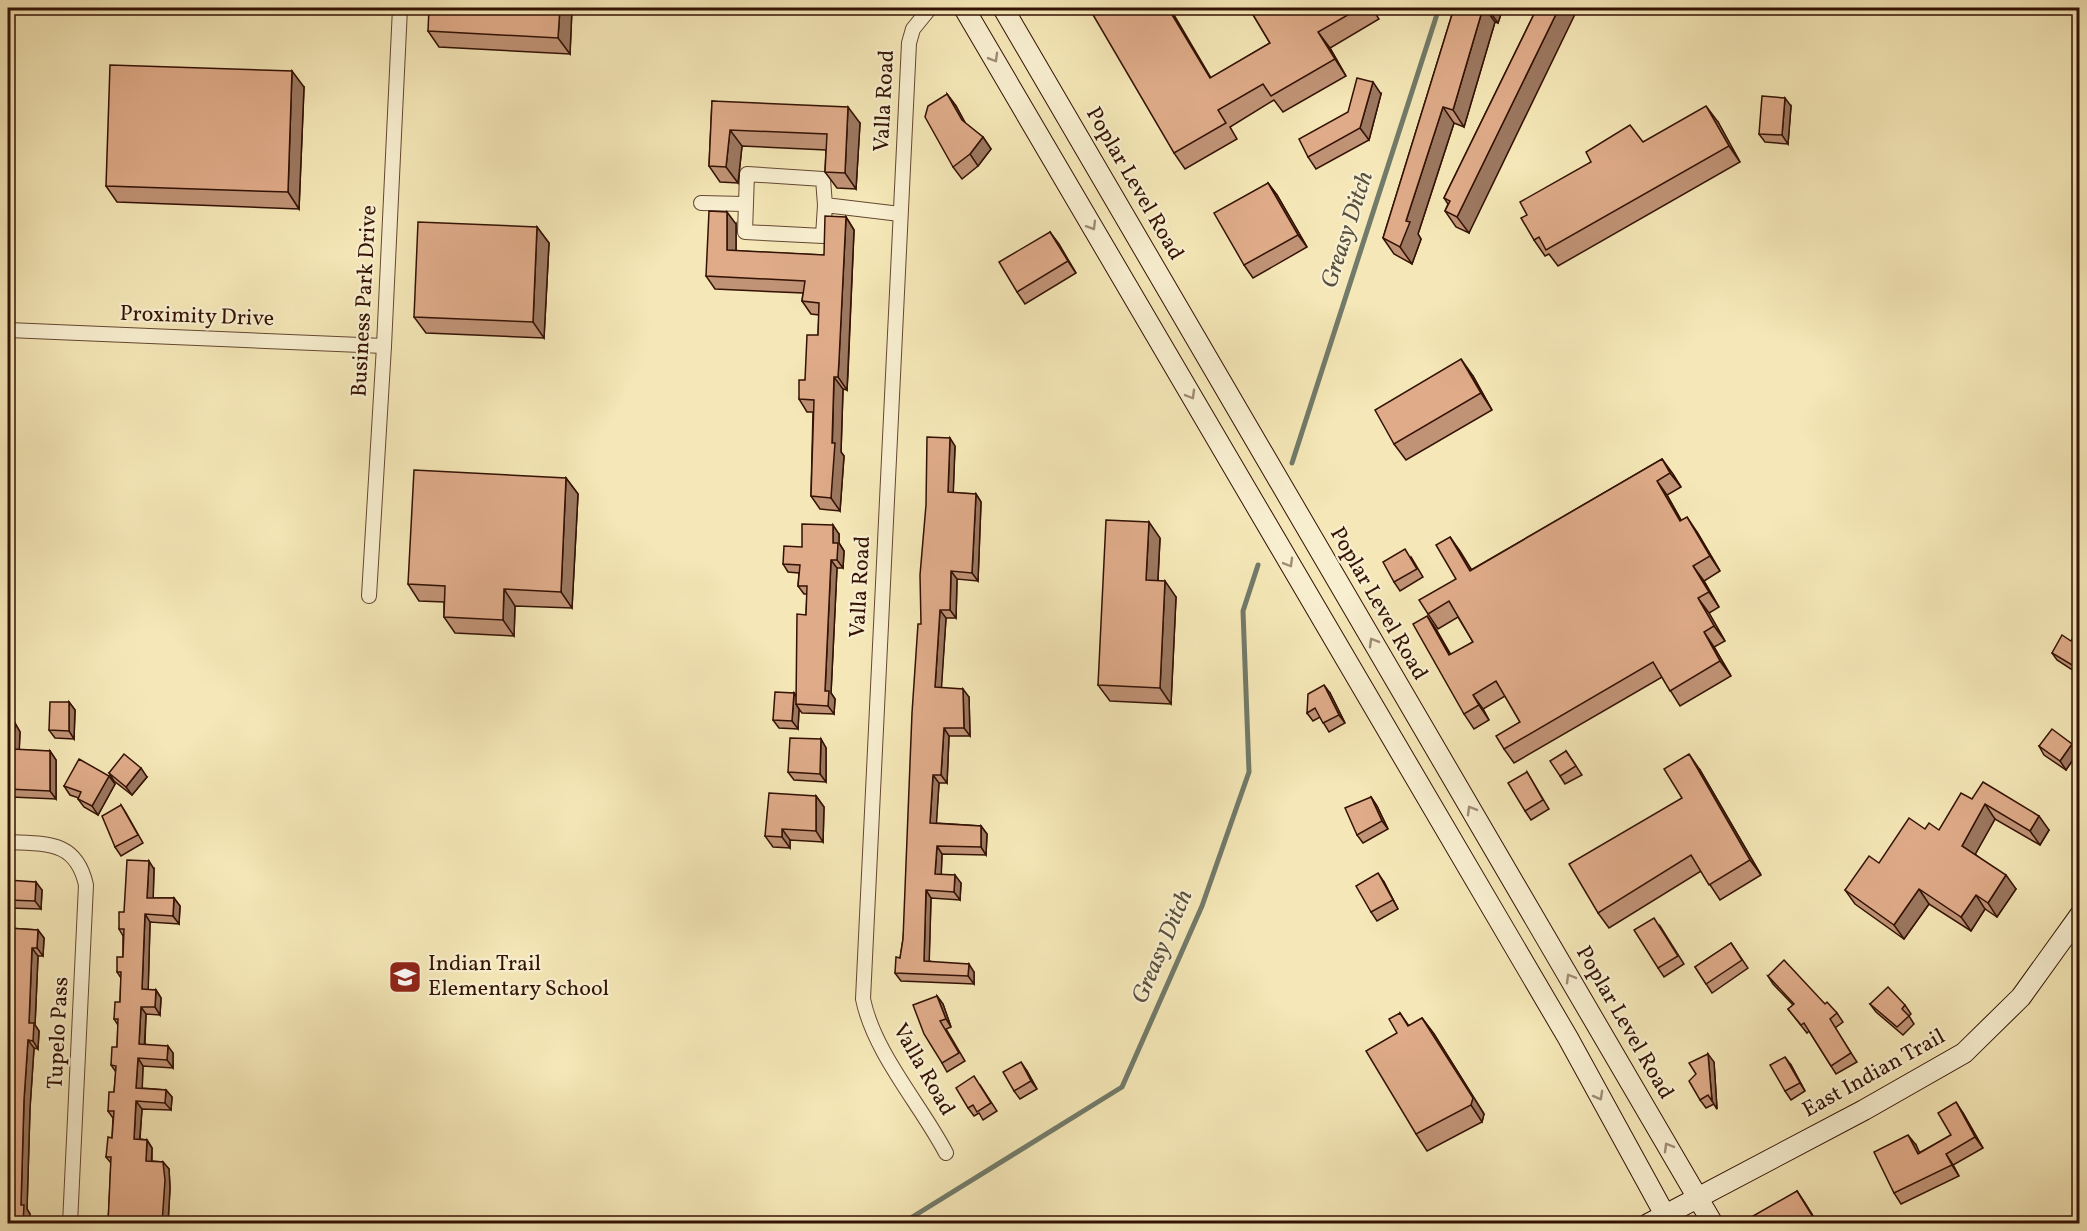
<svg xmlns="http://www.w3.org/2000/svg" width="2087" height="1231" viewBox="0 0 2087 1231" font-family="Vollkorn,serif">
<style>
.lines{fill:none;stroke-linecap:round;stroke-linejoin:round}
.stream{stroke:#727a69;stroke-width:5}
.minor-casing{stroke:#644731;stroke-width:16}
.secondary-casing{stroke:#331204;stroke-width:22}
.minor{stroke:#f8efd0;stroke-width:14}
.secondary{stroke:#f8efd0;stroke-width:20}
.wall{fill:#c09376;stroke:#331204;stroke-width:1.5}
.shaded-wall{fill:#9c7860;stroke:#331204;stroke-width:1.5}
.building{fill:#dfab89;stroke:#331204;stroke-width:1.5}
.oneway{stroke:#9f8c74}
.labels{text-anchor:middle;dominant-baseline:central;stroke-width:4.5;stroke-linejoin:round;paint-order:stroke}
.street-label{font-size:22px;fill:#331204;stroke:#f8efd0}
.poi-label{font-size:22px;fill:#331204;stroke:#f8efd0;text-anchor:start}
.water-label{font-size:24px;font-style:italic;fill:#584f3f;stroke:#f8efd0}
</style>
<rect width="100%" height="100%" fill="#f5e7b7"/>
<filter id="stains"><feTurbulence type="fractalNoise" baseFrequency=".00333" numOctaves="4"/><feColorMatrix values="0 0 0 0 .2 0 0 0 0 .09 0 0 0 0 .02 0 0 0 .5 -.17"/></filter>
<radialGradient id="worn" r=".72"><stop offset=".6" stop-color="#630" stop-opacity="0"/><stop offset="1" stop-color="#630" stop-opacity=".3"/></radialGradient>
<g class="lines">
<g class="stream">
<polyline points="1292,463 1439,8"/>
<polyline points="901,1224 1122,1087 1202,906 1249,772 1243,611 1258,565"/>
</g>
<g class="minor-casing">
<g id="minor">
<path d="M930,8L913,29L909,43L863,999C874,1053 921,1105 946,1153"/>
<polyline points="701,203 744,204"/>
<polyline points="825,205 823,179 747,174 745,232 823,236 825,205 900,214"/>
<polyline points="8,330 384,346"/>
<polyline points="369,596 384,346 400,8"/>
<path d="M8,842C46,844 76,840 86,885L70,1224"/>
</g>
</g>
<g class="secondary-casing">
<g id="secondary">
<polyline points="964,8 1568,1038 1670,1224"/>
<polyline points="1003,8 1713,1224"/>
<polyline points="1648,1224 1864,1110 1964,1053 2021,997 2080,915"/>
</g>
</g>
<use href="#minor" class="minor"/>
<use href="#secondary" class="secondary"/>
</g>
<g class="wall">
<polygon points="572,8 570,54 439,47 428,31"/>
<polygon points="1249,8 1372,8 1379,19 1330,48 1346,76 1283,112 1274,100 1230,127 1237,139 1185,169 1174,153 1211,78 1270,43"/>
<polygon points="1454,8 1503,8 1498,23 1495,22 1464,127 1454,123 1418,234 1421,239 1412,264 1394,254 1383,238"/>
<polygon points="1537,8 1469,233 1456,227 1445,211 1448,204 1444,198"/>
<polygon points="304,87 299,209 117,202 106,186"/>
<polygon points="947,94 956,106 965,123 983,137 991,149 978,166 962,179 953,167"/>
<polygon points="1381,94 1369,140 1316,169 1308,157"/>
<polygon points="712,101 860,123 856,189 837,188 825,172 826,150 742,146 738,183 720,182 709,166"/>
<polygon points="1791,106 1788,144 1765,142 1759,134"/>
<polygon points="1718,122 1740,162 1558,266 1549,254 1545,256 1534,240 1643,142"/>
<polygon points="1268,183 1277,195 1307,247 1253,278 1244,265"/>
<polygon points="846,217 854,230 848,374 847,390 843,389 841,452 844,456 840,511 820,509 811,496 813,412 807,412 799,399 805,380 818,335 819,315 811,314 802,301 803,293 715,289 706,276 736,224 736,251 824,255"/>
<polygon points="537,227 549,243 544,338 426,333 414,317"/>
<polygon points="1050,232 1076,273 1025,304 1017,292"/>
<polygon points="1473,376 1492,410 1406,460 1394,444"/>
<polygon points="955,446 953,493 976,494 981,502 978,581 957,579 956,618 946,618 941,688 969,697 970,736 949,736 947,783 939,783 936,823 981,826 987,834 986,855 942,854 941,874 961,883 960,900 931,898 929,961 974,972 974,984 901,981 895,973 900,958 903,939"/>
<polygon points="1662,459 1681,487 1667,495 1681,520 1697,532 1720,571 1704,581 1719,607 1709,613 1725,641 1714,647 1731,676 1680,706 1662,677 1514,763 1504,749 1520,722 1505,696 1483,709 1489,720 1474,729 1464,714 1427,616 1437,631 1451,655 1473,642 1458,617 1438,629 1428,614 1456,579 1450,537 1471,570"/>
<polygon points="566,478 578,494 572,608 515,606 514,636 455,633 444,617 444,602 419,601 408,584"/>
<polygon points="839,534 839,543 844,551 843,568 837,568 831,693 835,699 834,714 802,713 799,709 798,729 779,728 773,720 794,693 796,697 806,615 807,594 804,594 798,586 799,573 788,572 783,564 802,547"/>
<polygon points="1160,538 1158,580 1176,597 1171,704 1110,701 1098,685"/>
<polygon points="1411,557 1423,577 1400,591 1394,582"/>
<polygon points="2071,641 2077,673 2057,660 2052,653"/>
<polygon points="1330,693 1345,723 1329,732 1320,717 1313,721 1307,713"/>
<polygon points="69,702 75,710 74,739 55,738 49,730"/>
<polygon points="8,723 15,723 20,732 19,750 50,751 56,760 56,799 11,797 11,800 8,800"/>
<polygon points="821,739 826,748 826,782 794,780 788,772"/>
<polygon points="2072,744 2078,752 2066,770 2044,755 2039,746"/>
<polygon points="1566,751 1582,775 1565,784 1560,776"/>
<polygon points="1700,770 1761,875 1720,900 1701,871 1609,928 1598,913 1682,798"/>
<polygon points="1527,772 1549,809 1531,820 1525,811"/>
<polygon points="109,773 147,777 132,795 114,781"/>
<polygon points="109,776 115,784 98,815 84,807 78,799 79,798 70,795 64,786"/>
<polygon points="816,796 824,807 823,842 790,840 790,848 773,847 765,836"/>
<polygon points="1371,797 1377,806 1388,829 1363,843 1357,835"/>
<polygon points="1972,799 2049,830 2040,845 1995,819 1975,854 2016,889 1997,917 1985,909 1971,931 1929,904 1904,939 1855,904 1845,890 1925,829 1939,830"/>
<polygon points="121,805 126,813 143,843 121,856 115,847"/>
<polygon points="154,869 153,898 174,898 180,906 179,924 150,922 148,990 156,990 161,998 160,1015 146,1014 145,1044 173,1053 173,1068 143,1066 142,1088 166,1090 172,1097 171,1110 142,1109 140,1139 147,1140 152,1148 152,1161 163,1162 169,1169 170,1188 168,1224 108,1224 111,1163 106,1157 112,1138 113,1118 108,1111 114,1092 116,1072 111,1065 117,1047 118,1025 114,1019 120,1002 121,978 117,972 123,957 123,936 119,929 124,912"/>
<polygon points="8,880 42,890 41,909 8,908"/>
<polygon points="1384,882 1398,909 1377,921 1371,912"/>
<polygon points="1660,926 1684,964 1664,977 1658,968"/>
<polygon points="8,928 38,930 44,938 43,956 38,956 35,1025 39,1031 38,1049 34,1048 30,1108 27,1209 30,1214 29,1224 8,1224 9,997 8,996 8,969 10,969 11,952 8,952"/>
<polygon points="1731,943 1748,968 1712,993 1695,967"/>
<polygon points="1768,976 1825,1004 1837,1013 1843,1022 1835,1028 1857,1062 1836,1074 1809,1031 1807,1033 1788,1009 1793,1005 1773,984"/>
<polygon points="937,996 943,1004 951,1027 946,1029 965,1061 947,1072 942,1063"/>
<polygon points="1870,1004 1905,1005 1911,1014 1909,1016 1914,1024 1903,1035 1876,1012"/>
<polygon points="1400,1013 1409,1026 1422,1018 1434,1034 1484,1114 1482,1122 1427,1151 1416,1134 1397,1033"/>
<polygon points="1714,1062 1717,1109 1714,1104 1706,1108 1700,1100"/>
<polygon points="1791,1065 1805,1091 1791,1100 1785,1091"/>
<polygon points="1027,1071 1037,1089 1020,1099 1014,1091"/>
<polygon points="980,1085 997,1111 983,1120 979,1113 974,1116 968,1108"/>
<polygon points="1963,1113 1983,1148 1953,1165 1959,1176 1901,1204 1894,1193 1916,1145 1919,1153 1951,1135"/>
<polygon points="1797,1191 1818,1224 1758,1224"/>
</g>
<g class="shaded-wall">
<polygon points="560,8 572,8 570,54 558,38"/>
<polygon points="1168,8 1170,8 1221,95 1210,78"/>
<polygon points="1483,8 1485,8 1495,22 1464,127 1453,110"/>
<polygon points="1487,8 1503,8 1498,23"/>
<polygon points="1559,8 1578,8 1469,233 1457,217"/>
<polygon points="8,20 13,29 8,132"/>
<polygon points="1318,32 1330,48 1346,76 1335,59"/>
<polygon points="292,71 304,87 299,209 288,192"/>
<polygon points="1373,82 1381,94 1369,140 1360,128"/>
<polygon points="947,94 956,106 971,133 962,120"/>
<polygon points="1785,98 1791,106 1788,144 1782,135"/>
<polygon points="1706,106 1718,122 1740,162 1729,146"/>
<polygon points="848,107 860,123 856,189 845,173"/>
<polygon points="1443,107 1454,123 1418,234 1421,239 1412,264 1400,247 1406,221"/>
<polygon points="730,130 742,146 738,183 726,167"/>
<polygon points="983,137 991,149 978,166 970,154"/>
<polygon points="1268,183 1277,195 1307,247 1298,235"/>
<polygon points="727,212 736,224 736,263 727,250"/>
<polygon points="846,217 854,230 847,390 838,377"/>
<polygon points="537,227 549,243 544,338 533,322"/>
<polygon points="1050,232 1059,244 1076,273 1068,261"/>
<polygon points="1461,359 1473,376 1492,410 1481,393"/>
<polygon points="834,377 843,389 841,452 844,456 840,511 831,498"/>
<polygon points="950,438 955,446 953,500 948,492"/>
<polygon points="1662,459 1673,474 1681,487 1670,473"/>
<polygon points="566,478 578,494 572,608 561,592"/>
<polygon points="1657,481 1667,495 1690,536 1680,521"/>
<polygon points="976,494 981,502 978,581 972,573"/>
<polygon points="1687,517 1697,532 1720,571 1710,556"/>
<polygon points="1149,522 1160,538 1157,596 1146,580"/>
<polygon points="833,525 839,534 839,543 844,551 843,568 837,560 833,543"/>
<polygon points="1450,537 1460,551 1481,585 1470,571"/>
<polygon points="831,560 837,568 831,693 835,699 834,714 828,706 825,691"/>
<polygon points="1693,566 1704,581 1719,607 1709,592"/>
<polygon points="951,571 957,579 956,618 950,610"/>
<polygon points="1165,581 1176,597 1171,704 1160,688"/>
<polygon points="504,589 515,606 514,636 503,620"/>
<polygon points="1698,598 1709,613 1725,641 1714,626"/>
<polygon points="940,610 946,618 941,695 935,687"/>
<polygon points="1427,616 1437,631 1459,670 1449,655"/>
<polygon points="1704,632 1714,647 1731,676 1720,661"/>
<polygon points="2079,652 2079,668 2077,673 2072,665"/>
<polygon points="1324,685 1330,693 1345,723 1339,715"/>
<polygon points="963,689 969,697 970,736 964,728"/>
<polygon points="794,693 800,702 796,704 799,709 798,729 792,721"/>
<polygon points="1473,695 1483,709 1489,720 1479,705"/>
<polygon points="69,702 75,710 74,739 69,731"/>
<polygon points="15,723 20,732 19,757 13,749"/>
<polygon points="944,728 949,736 947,783 941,775"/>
<polygon points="821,739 826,748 826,782 820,774"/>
<polygon points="2072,744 2078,752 2066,770 2060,761"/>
<polygon points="50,751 56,760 56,799 50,791"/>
<polygon points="1689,754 1700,770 1761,875 1750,860"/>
<polygon points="141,768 147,777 132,795 126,787"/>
<polygon points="933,775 939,783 936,831 930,823"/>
<polygon points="109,776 115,784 98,815 92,806"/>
<polygon points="8,792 11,797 11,800 8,795"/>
<polygon points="816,796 824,807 823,842 816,831"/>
<polygon points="1371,797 1377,806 1388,829 1382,821"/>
<polygon points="1985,804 1995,819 1972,860 1962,846"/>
<polygon points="2039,816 2049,830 2040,845 2030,831"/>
<polygon points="981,826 987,834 986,855 981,847"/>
<polygon points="782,829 790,840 790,848 782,837"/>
<polygon points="937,846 942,854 941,882 935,874"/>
<polygon points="149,861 154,869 153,905 147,898"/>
<polygon points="1378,873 1384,882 1398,909"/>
<polygon points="955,875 961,883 960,900 954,892"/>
<polygon points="2006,875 2016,889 1997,917 1988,903"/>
<polygon points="36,882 42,890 41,909 35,901"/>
<polygon points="1919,889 1929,904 1904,939 1894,925"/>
<polygon points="926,890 931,898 929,969 924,961"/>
<polygon points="1976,895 1985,909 1971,931 1961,917"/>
<polygon points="174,898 180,906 179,924 173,916"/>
<polygon points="145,914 150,922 148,997 142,989"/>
<polygon points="38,930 44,938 43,956 37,948"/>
<polygon points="32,948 38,956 35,1025 39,1031 38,1049 33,1041 29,1023"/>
<polygon points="969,964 974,972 974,984 968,976"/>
<polygon points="156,990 161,998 160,1015 155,1007"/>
<polygon points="937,996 943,1004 951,1027 946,1019"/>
<polygon points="141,1007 146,1014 144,1052 139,1044"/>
<polygon points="1422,1018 1434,1034 1484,1114 1482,1122 1471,1105"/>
<polygon points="28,1040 34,1048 30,1108 27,1209 30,1214 29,1224 24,1224 21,1205 24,1100"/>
<polygon points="168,1046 173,1053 173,1068 167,1060"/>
<polygon points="1708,1054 1714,1062 1717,1109 1712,1101"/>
<polygon points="1785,1057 1791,1065 1805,1091 1800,1083"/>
<polygon points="138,1058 143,1066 142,1095 136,1088"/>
<polygon points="1021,1062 1027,1071 1037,1089 1031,1081"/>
<polygon points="166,1090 172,1097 171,1110 165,1103"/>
<polygon points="136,1101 142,1109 139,1147 134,1139"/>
<polygon points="1956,1102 1963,1113 1983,1148 1975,1137"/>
<polygon points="1908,1135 1916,1145 1925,1164 1918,1154"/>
<polygon points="147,1140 152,1148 151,1169 146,1161"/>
<polygon points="1946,1154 1953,1165 1959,1176 1952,1165"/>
<polygon points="163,1162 169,1169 170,1188 168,1224 162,1224"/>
<polygon points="1797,1191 1805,1203 1818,1224 1813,1217"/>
</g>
<g class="building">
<polygon points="429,8 560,8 558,38 428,31"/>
<polygon points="1089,8 1168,8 1210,78 1270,43 1249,8 1360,8 1318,32 1335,59 1271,96 1263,84 1218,110 1226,123 1174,153"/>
<polygon points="1454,8 1483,8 1453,110 1443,107 1406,221 1410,222 1400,247 1383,238"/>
<polygon points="1537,8 1559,8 1457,217 1445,211 1450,201 1444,198"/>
<polygon points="110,65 292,71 288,192 106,186"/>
<polygon points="1357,78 1373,82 1360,128 1308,157 1299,139 1348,112"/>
<polygon points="947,94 962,120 983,137 970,154 953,167 925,117 928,106"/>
<polygon points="1762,96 1785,98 1782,135 1759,134"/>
<polygon points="712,101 848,107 845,173 825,172 827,134 730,130 726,167 709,166"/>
<polygon points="1706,106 1729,146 1546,250 1539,237 1534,240 1521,218 1527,215 1520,202 1591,162 1586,152 1630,125 1643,142"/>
<polygon points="1268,183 1298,235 1244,265 1214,213"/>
<polygon points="709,211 727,212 727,250 824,255 825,216 846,217 839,361 838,377 834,377 832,443 835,443 831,498 811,496 814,400 799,399 799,380 805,380 807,335 818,335 819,303 802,301 805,281 706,276"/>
<polygon points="418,222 537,227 533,322 414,317"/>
<polygon points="1050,232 1068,261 1017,292 999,262"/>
<polygon points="1461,359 1481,393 1394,444 1375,410"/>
<polygon points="927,437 950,438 948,492 976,494 972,573 951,571 950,610 940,610 935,687 963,689 964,728 944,728 941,775 933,775 930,823 981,826 981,847 937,846 935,874 955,875 954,892 926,890 924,961 969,964 968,976 895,973 896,957 900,958 903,939 912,713 918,624 921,624 920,575 926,505"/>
<polygon points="1662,459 1670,473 1657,481 1680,521 1687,517 1710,556 1693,566 1709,592 1698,598 1714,626 1704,632 1720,661 1670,691 1653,662 1504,749 1496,736 1520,722 1496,681 1473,695 1479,705 1464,714 1413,624 1427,616 1449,655 1473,642 1449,601 1428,614 1419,600 1456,579 1436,545 1450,537 1470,571"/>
<polygon points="414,470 566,478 561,592 504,589 503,620 444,617 445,586 408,584"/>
<polygon points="1106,520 1149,522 1146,580 1165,581 1160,688 1098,685"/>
<polygon points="802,524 833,525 833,543 838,543 837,560 831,560 825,691 829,691 828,706 796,704 797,614 806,615 807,586 798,586 800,565 783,564 784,546 802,547"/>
<polygon points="1405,549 1417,569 1394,582 1383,562"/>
<polygon points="2079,627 2079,652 2072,665 2052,653 2062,635 2071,641"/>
<polygon points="1324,685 1339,715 1323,723 1315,708 1307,713 1308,694"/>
<polygon points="775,692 794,693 792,721 773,720"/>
<polygon points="50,702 69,702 69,731 49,730"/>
<polygon points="8,723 15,723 13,749 50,751 50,791 8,789"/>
<polygon points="2052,729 2072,744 2060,761 2039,746"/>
<polygon points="790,738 821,739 820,774 788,772"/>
<polygon points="1566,751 1576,766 1560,776 1550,761"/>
<polygon points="124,754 141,768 126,787 109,773"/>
<polygon points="1689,754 1750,860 1709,885 1691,855 1598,913 1569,864 1682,798 1664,769"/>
<polygon points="79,759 109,776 92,806 78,799 81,792 64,786"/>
<polygon points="1527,772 1543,800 1525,811 1508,783"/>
<polygon points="1983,782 2039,816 2030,831 1985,804 1962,846 2006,875 1988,903 1976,895 1961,917 1919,889 1894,925 1845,890 1869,856 1879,863 1909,818 1925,829 1929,823 1939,830 1961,793 1972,799"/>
<polygon points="769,793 816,796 816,831 782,829 782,837 765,836"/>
<polygon points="1371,797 1382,821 1357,835 1345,808"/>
<polygon points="121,805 138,835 115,847 102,816"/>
<polygon points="127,860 149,861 147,898 174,898 173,916 145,914 142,989 156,990 155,1007 141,1007 139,1044 168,1046 167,1060 138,1058 136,1088 166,1090 165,1103 136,1101 134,1139 147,1140 146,1161 163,1162 165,1180 162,1224 130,1222 130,1224 108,1224 111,1157 106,1157 108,1137 112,1138 114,1111 108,1111 109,1092 114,1092 116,1066 111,1065 112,1047 117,1047 118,1019 114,1019 115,1002 120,1002 121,972 117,972 117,957 123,957 124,929 119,929 119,912 124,912"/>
<polygon points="1378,873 1393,900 1371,912 1356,886"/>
<polygon points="8,880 36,882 35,901 8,900"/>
<polygon points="1654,918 1678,956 1658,968 1634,930"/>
<polygon points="8,928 38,930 37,948 32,948 29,1023 34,1023 33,1041 28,1040 24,1100 21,1205 24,1205 23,1223 19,1224 8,1224 8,1011 9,989 8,989 8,969 10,969 11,944 8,944"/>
<polygon points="1731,943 1742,960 1706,984 1695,967"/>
<polygon points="1784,960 1825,1004 1827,1002 1837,1013 1830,1019 1851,1053 1831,1066 1804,1023 1801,1025 1788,1009 1794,1004 1768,976"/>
<polygon points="1888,987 1905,1005 1902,1009 1909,1016 1897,1027 1870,1004"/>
<polygon points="937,996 946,1019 940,1021 959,1053 942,1063 924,1034 913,1005"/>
<polygon points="1400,1013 1408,1026 1422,1018 1473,1098 1471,1105 1416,1134 1366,1051 1397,1033 1389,1019"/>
<polygon points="1708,1054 1712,1101 1708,1095 1700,1100 1689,1081 1696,1074 1689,1063"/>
<polygon points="1785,1057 1800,1083 1785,1091 1770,1065"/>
<polygon points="1021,1062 1031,1081 1014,1091 1003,1072"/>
<polygon points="974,1076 991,1103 977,1112 973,1105 968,1108 956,1088"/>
<polygon points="1956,1102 1975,1137 1946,1154 1952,1165 1894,1193 1874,1152 1908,1135 1918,1154 1951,1135 1938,1113"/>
<polygon points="1797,1191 1813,1217 1801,1224 1758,1224 1753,1216"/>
</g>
<defs><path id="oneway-chevron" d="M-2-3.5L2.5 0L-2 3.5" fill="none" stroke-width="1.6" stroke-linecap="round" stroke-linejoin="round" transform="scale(1.5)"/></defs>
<g class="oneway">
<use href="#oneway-chevron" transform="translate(994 58) rotate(60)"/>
<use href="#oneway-chevron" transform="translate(1092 226) rotate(59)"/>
<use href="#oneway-chevron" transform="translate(1191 395) rotate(60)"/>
<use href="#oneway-chevron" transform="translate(1289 563) rotate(60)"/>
<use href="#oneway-chevron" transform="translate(1373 642) rotate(-120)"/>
<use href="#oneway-chevron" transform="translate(1471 810) rotate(-120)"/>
<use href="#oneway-chevron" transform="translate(1570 978) rotate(-120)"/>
<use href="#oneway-chevron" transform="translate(1599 1096) rotate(61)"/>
<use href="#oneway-chevron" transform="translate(1668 1147) rotate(-120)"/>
</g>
<defs>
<g id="school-square" transform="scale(1.725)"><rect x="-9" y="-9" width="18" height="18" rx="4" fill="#8f2418" stroke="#f8efd0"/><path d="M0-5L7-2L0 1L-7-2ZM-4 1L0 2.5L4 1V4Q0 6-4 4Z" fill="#fff"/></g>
</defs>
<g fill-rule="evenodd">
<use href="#school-square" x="405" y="977"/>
</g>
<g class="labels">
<g class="street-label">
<text transform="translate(885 101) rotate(-87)">Valla Road</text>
<text transform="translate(1134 184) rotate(60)">Poplar Level Road</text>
<text transform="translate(365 301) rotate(-87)">Business Park Drive</text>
<text transform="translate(197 317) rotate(2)">Proximity Drive</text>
<text transform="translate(861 587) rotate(-87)">Valla Road</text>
<text transform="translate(1378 604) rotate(60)">Poplar Level Road</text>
<text transform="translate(1624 1023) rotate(60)">Poplar Level Road</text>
<text transform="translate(59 1033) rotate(-87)">Tupelo Pass</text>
<text transform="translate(923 1070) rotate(60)">Valla Road</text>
<text transform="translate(1874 1074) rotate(-29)">East Indian Trail</text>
</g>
<g class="poi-label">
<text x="428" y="964">Indian Trail<tspan x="428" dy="25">Elementary School</tspan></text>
</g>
<g class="water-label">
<text transform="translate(1348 230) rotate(-72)">Greasy Ditch</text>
<text transform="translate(1163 947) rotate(-67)">Greasy Ditch</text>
</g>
</g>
<rect width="2087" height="1231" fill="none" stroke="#f5e7b7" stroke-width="30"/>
<rect x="9" y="9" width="2069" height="1213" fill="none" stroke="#331204" stroke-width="3"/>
<rect x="15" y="15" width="2057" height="1201" fill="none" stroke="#331204" stroke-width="1.5"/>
<rect width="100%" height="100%" filter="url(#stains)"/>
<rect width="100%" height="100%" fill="url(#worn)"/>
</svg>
